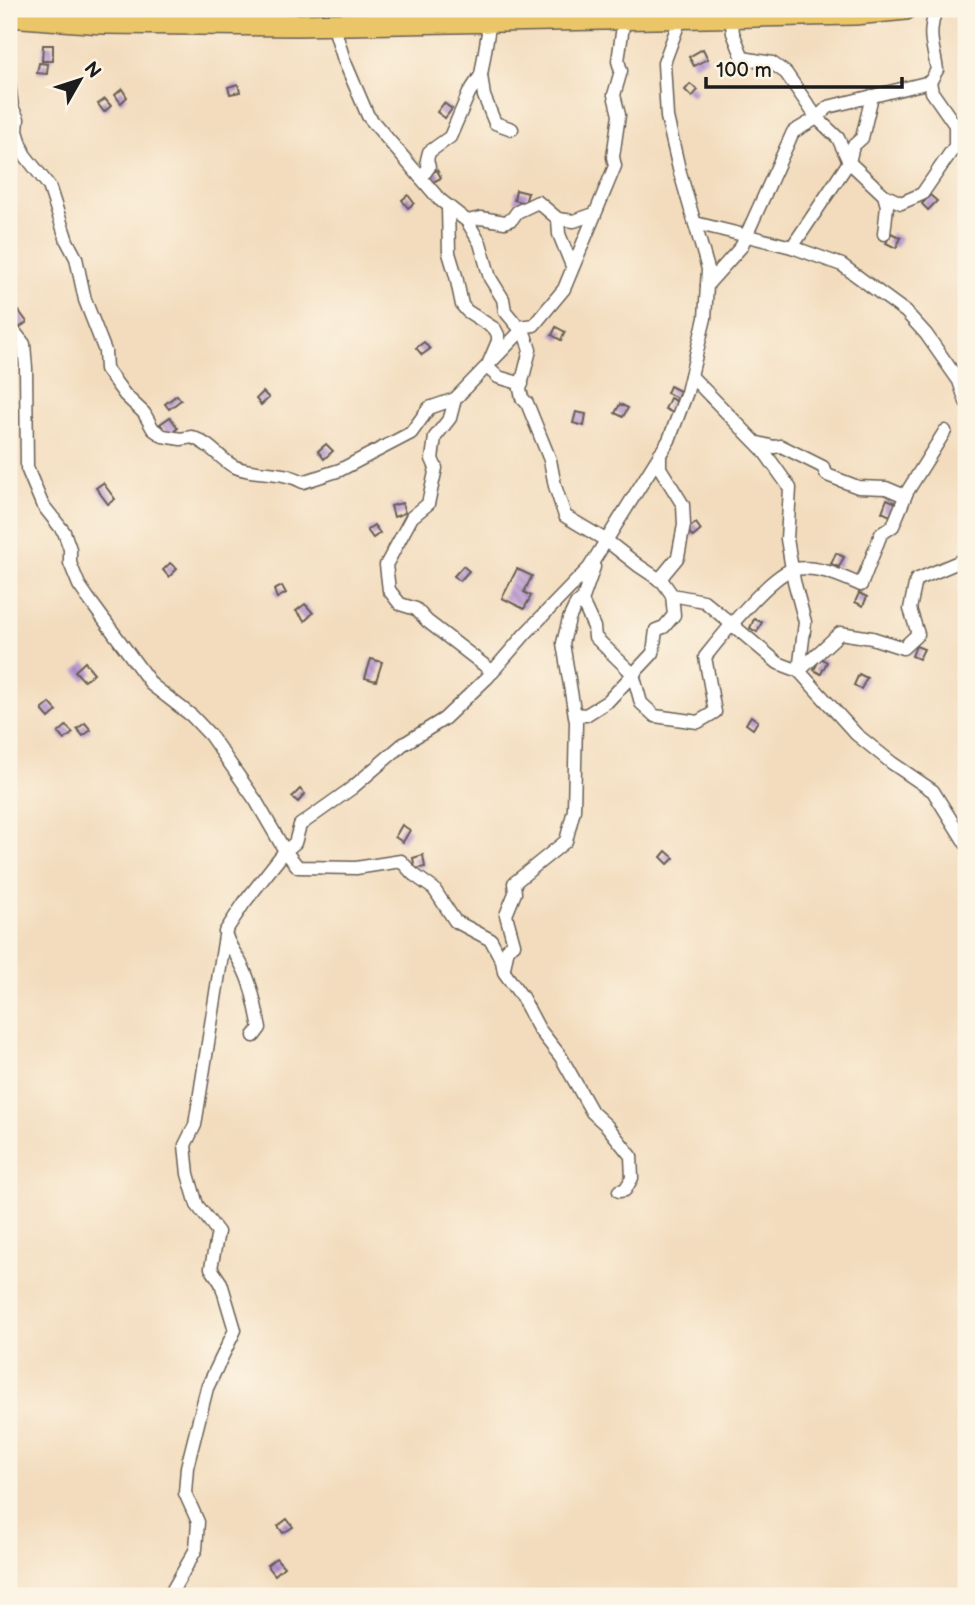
<svg xmlns="http://www.w3.org/2000/svg" width="975" height="1605" viewBox="0 0 975 1605" font-family="'Balsamiq Sans',sans-serif">
<style>
.building{fill:url(#building-back-hatch)}
.lines{fill:none;stroke-linecap:round;stroke-linejoin:round}
.minor-casing{stroke:#675f54;stroke-width:15}
.primary-casing{stroke:#675f54;stroke-width:24}
.minor{stroke:#fff;stroke-width:12}
.primary{stroke:#eac669;stroke-width:21}
</style>
<defs>
<pattern id="building-back-hatch" width="6" height="6" patternUnits="userSpaceOnUse" patternTransform="scale(1.75)"><rect width="6" height="6" fill="#ba97d3"/><path d="M-1 5l2 2M0 0l6 6M5-1l2 2" fill="none" stroke="#967aaa"/></pattern>
</defs>
<rect width="100%" height="100%" fill="#fcf5e5"/>
<filter id="ink" filterUnits="userSpaceOnUse"><feTurbulence type="fractalNoise" baseFrequency=".0143" numOctaves="2"/><feDisplacementMap in="SourceGraphic" scale="14" xChannelSelector="R" yChannelSelector="G"/><feConvolveMatrix kernelMatrix="1 2 1 2 8 2 1 2 1" color-interpolation-filters="sRGB"/></filter>
<filter id="wash" filterUnits="userSpaceOnUse"><feTurbulence type="fractalNoise" baseFrequency=".00686" numOctaves="4" result="noise"/><feDisplacementMap in="SourceGraphic" scale="28" xChannelSelector="R" yChannelSelector="G"/><feGaussianBlur stdDeviation="1.57" result="paint"/><feColorMatrix in="noise" values="0 0 0 0 0 0 0 0 0 0 0 0 0 0 0 0 0 1.4 0 .05"/><feComposite in="paint" operator="in"/></filter>
<g filter="url(#wash)">
<rect width="100%" height="100%" fill="#f3dcbd"/>
<g id="blocks">
<g class="building">
<polygon points="43,45 53,45 53,61 42,61"/>
<polygon points="703,49 708,59 694,66 689,57"/>
<polygon points="39,63 48,64 47,74 37,73"/>
<polygon points="238,84 240,92 230,94 228,87"/>
<polygon points="690,84 698,90 692,97 685,90"/>
<polygon points="122,89 127,97 121,103 115,95"/>
<polygon points="105,99 111,106 104,112 98,104"/>
<polygon points="444,103 452,109 445,118 437,112"/>
<polygon points="437,170 441,178 431,183 427,175"/>
<polygon points="516,190 528,193 525,203 514,200"/>
<polygon points="408,195 414,203 408,208 402,200"/>
<polygon points="930,195 937,201 928,210 922,204"/>
<polygon points="891,233 901,238 896,248 886,243"/>
<polygon points="19,311 27,322 19,328 11,317"/>
<polygon points="556,327 565,332 561,340 552,335"/>
<polygon points="424,342 430,349 422,355 416,348"/>
<polygon points="670,386 680,391 677,398 667,393"/>
<polygon points="263,392 269,398 261,405 256,399"/>
<polygon points="177,395 181,400 169,409 165,404"/>
<polygon points="670,398 678,402 673,413 665,409"/>
<polygon points="620,404 628,408 623,417 615,413"/>
<polygon points="576,412 586,414 584,426 573,423"/>
<polygon points="170,417 178,428 169,435 160,424"/>
<polygon points="326,444 333,451 324,459 318,451"/>
<polygon points="103,483 115,499 108,504 96,488"/>
<polygon points="887,499 896,503 890,516 882,512"/>
<polygon points="402,503 405,513 394,517 391,506"/>
<polygon points="696,523 701,530 693,537 687,529"/>
<polygon points="374,525 380,533 373,538 367,530"/>
<polygon points="836,553 844,557 839,567 831,564"/>
<polygon points="170,563 177,569 169,577 163,570"/>
<polygon points="463,566 469,571 460,581 454,576"/>
<polygon points="517,569 532,576 524,592 531,596 524,609 502,598"/>
<polygon points="282,586 286,593 277,598 274,590"/>
<polygon points="859,593 867,597 863,606 855,602"/>
<polygon points="305,604 313,613 305,621 296,611"/>
<polygon points="754,619 762,622 757,632 750,628"/>
<polygon points="916,646 924,649 919,659 912,656"/>
<polygon points="820,658 827,662 821,674 814,670"/>
<polygon points="371,659 382,662 376,681 365,678"/>
<polygon points="85,662 94,673 84,681 75,671"/>
<polygon points="859,674 867,678 861,689 854,685"/>
<polygon points="50,703 57,711 49,718 42,710"/>
<polygon points="751,716 758,721 753,729 746,724"/>
<polygon points="85,723 91,730 83,736 77,729"/>
<polygon points="66,726 73,733 64,740 58,733"/>
<polygon points="300,789 305,794 298,802 292,797"/>
<polygon points="402,825 410,830 403,842 395,837"/>
<polygon points="666,851 674,858 668,864 661,857"/>
<polygon points="423,855 425,867 415,869 413,858"/>
<polygon points="287,1519 293,1527 283,1533 278,1526"/>
<polygon points="276,1558 284,1567 275,1575 267,1565"/>
</g>
</g>
</g>
<g filter="url(#ink)">
<use href="#blocks" fill-opacity="0" stroke="#675f54" stroke-width="2"/>
<g class="lines">
<g class="minor-casing">
<g id="minor">
<polyline points="731,16 733,33 743,58 772,63 786,73 817,118 838,138 849,162 884,195 887,206 884,234"/>
<polyline points="333,24 344,60 368,116 439,199 467,221 480,243 490,278 503,299 505,311 525,335 530,350 520,389 522,398 527,403 550,460 555,486 565,516 607,541 639,566 663,582 672,595 704,601 778,663 799,671 840,633 872,638 903,648 918,634 910,609 916,580 961,561 966,556"/>
<polyline points="481,75 484,96 495,123 512,129"/>
<path d="M9,84L12,107L18,119L17,131L24,154L49,186L67,241L76,258L85,300L105,351L106,369L125,395L144,413L153,429L163,436L181,439L192,437C212,445 218,457 233,466C253,476 280,469 303,482L340,470L411,433L429,408L455,399"/>
<polyline points="421,178 429,167 427,160 429,152 450,137 469,93 481,75 490,21"/>
<path d="M884,195L901,203L922,194L955,146V125L932,92L930,82L937,70C933,43 927,37 936,9"/>
<polyline points="448,206 449,253 456,276 462,305 467,311 495,329 498,335 498,341 487,367 498,377 522,384"/>
<polyline points="558,219 559,234 572,266"/>
<polyline points="467,221 481,218 505,222 512,219 517,212 538,202 558,219 574,221 594,214"/>
<polyline points="695,223 792,247 842,265 906,312 926,334 959,381 966,402"/>
<polyline points="792,247 849,162 853,146 862,138 872,96"/>
<polyline points="707,285 741,247 793,132 817,118 828,107 930,82"/>
<polyline points="9,325 24,344 26,368 27,468 42,504 64,532 70,549 70,563 79,585 88,598 152,685 192,716 210,735 256,801 285,851 298,867 356,868 401,861 413,874 434,889 455,921 491,940 502,961 504,972 522,997 539,1029 561,1057 592,1112 607,1126 631,1156 632,1178 625,1190 619,1191"/>
<polyline points="519,327 534,325 564,289 615,166 613,157 619,115 614,95 621,71 618,61 624,19"/>
<polyline points="691,376 763,450 790,488 787,539 794,581 805,622 799,671 856,734 892,763 933,791 966,844"/>
<polyline points="758,443 774,447 781,446 823,467 827,475 858,487 886,488 905,496"/>
<polyline points="659,580 678,557 684,525 683,505 660,468 660,453"/>
<path d="M582,601L594,627L595,637L633,674L641,703L655,716L698,722L715,712L705,657C720,638 772,573 794,569C818,565 840,576 861,585L881,534L893,526L907,492L945,431"/>
<polyline points="493,672 427,621 416,609 400,604 389,590 386,565 412,517 428,504 436,468 432,459 435,437 450,418 455,399 522,330"/>
<polyline points="575,714 586,715 608,701 653,653 656,630 664,627 674,615 672,595"/>
<polyline points="504,968 508,948 514,944 506,915 515,893 514,883 566,841 574,810 576,722 563,643 569,619 576,604 582,601 594,567"/>
<path d="M254,1036L260,1028C255,1005 252,983 240,962C234,951 228,945 225,932L244,903L285,851L295,843L300,825L352,788L402,745L444,719L487,678L525,634L589,568L669,440L687,392L705,318L708,269L679,169L667,117L664,63L681,17"/>
<polyline points="170,1595 196,1549 198,1522 185,1493 187,1467 207,1388 235,1330 221,1283 211,1268 218,1232 197,1205 188,1174 185,1145 195,1125 225,936"/>
</g>
</g>
<g class="primary-casing">
<polyline id="primary" points="9,16 102,23 296,25 855,14 906,9"/>
</g>
<use href="#minor" class="minor"/>
<use href="#primary" class="primary"/>
</g>
</g>
<rect width="975" height="1605" fill="none" stroke="#fcf5e5" stroke-width="35"/>
<g transform="translate(80 80) rotate(51)" stroke="#fcf5e5" stroke-width="5" paint-order="stroke">
<path d="M0-5L12 26L0 18L-12 26Z" fill="#1c1c1c"/>
<text y="-10" font-size="19" font-weight="bold" text-anchor="middle" fill="#1c1c1c">N</text>
</g>
<path d="M706 77v10h196v-10" fill="none" stroke="#1c1c1c" stroke-width="3.5"/>
<text x="716" y="77" font-size="21" fill="#1c1c1c" stroke="#fcf5e5" stroke-width="5" paint-order="stroke">100 m</text>
</svg>
